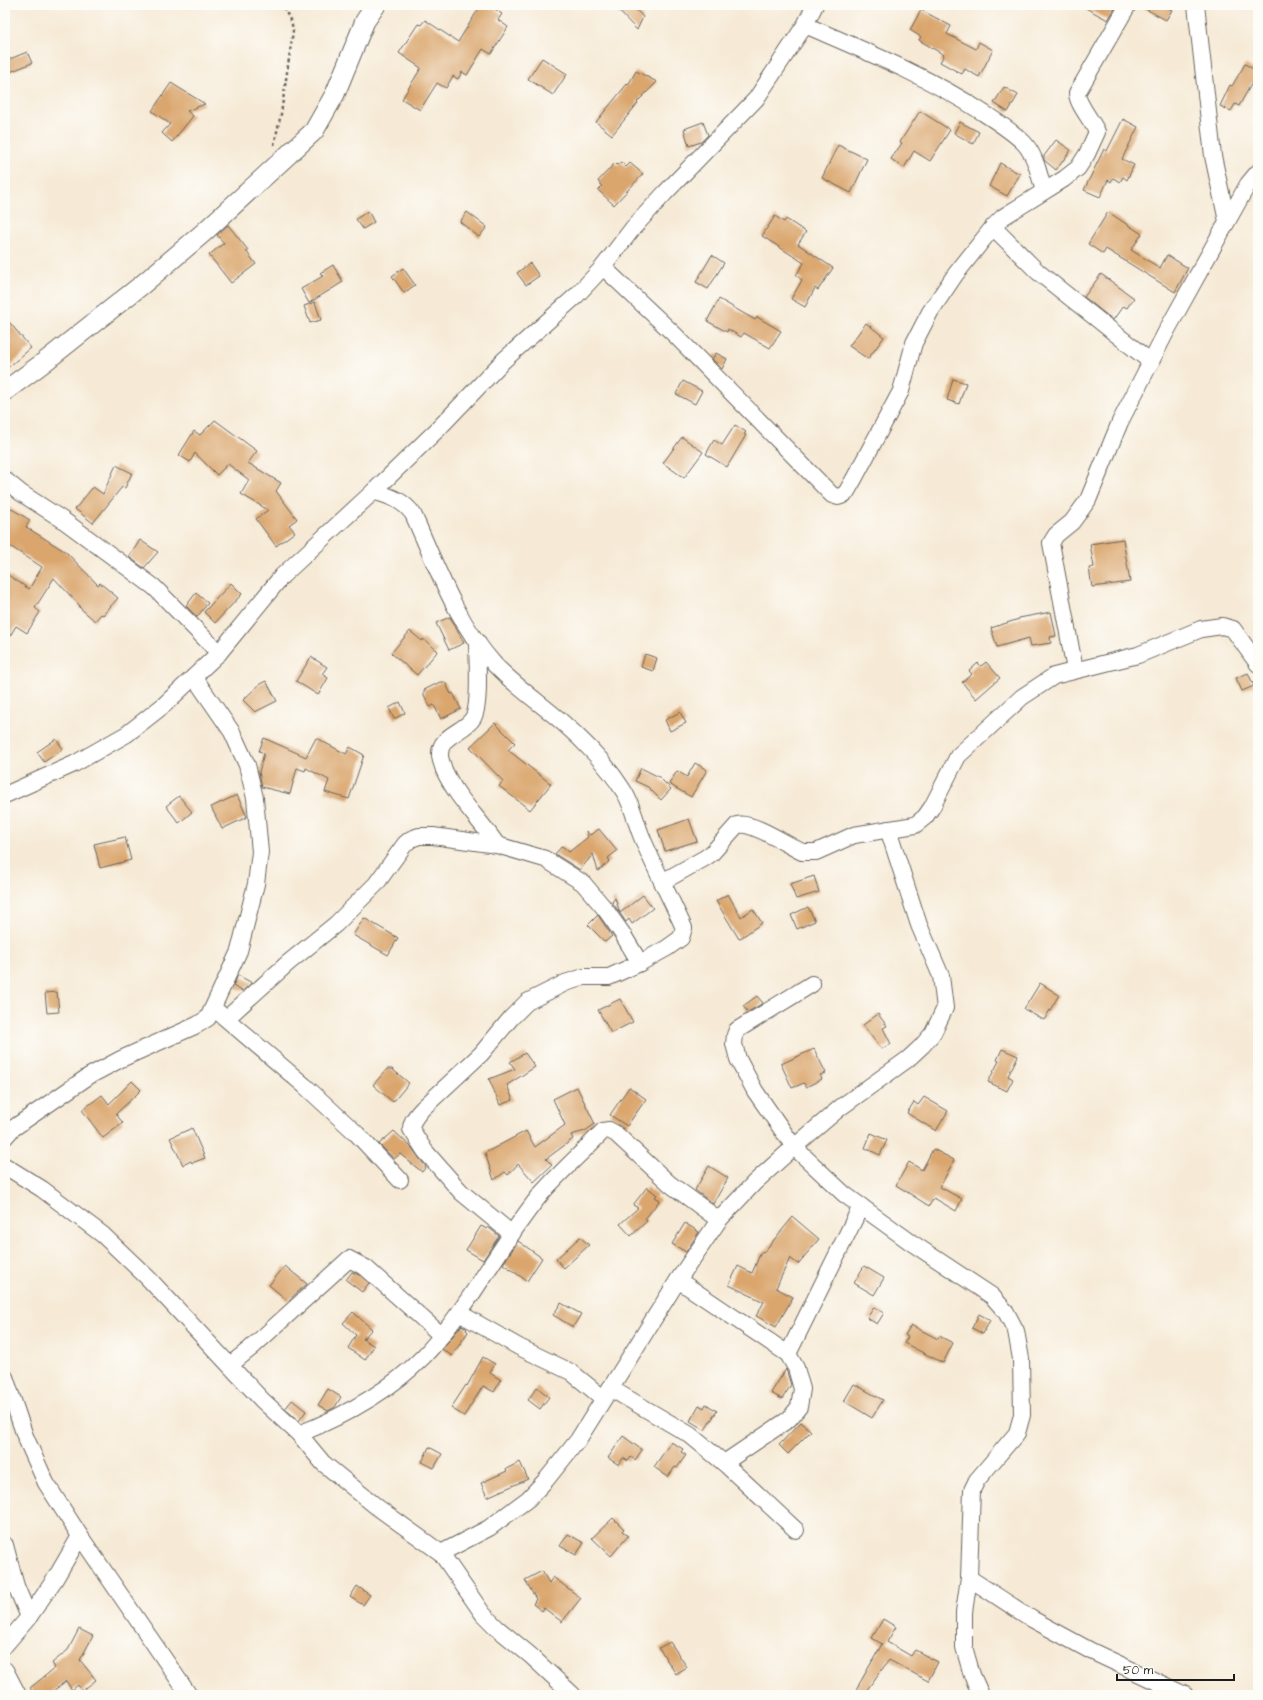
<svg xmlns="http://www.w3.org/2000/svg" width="1263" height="1700" viewBox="0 0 1263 1700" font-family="'Architects Daughter',sans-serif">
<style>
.building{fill:#daa66d}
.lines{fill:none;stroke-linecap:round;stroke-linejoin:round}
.minor-casing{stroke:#68645d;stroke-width:18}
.tertiary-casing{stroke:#68645d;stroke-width:21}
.path{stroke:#68645d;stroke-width:2.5;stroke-dasharray:3 3;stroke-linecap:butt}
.minor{stroke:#fff;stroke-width:16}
.tertiary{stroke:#fff;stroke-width:19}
</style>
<rect width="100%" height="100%" fill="#fdfcf7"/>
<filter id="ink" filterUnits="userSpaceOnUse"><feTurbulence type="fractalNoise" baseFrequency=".025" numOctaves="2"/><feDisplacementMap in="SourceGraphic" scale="8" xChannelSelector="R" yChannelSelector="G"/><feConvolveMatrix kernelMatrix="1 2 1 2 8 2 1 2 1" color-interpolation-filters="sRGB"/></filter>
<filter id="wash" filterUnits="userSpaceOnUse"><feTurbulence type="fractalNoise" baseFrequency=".012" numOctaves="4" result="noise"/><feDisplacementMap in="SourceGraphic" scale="16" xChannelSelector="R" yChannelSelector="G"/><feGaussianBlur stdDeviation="0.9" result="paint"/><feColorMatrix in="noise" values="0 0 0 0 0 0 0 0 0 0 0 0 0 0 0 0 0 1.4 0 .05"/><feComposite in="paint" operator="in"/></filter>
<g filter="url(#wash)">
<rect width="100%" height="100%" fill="#f6ead6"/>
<g id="blocks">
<g class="building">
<polygon points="481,5 489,5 502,14 498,20 508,27 491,54 483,49 467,75 462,72 458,79 453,76 446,88 437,83 420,110 402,99 421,68 399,53 418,24 421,25 425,20 458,42"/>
<polygon points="613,5 632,5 643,17 637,30"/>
<polygon points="1080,5 1117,5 1108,20"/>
<polygon points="1138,5 1163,5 1172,10 1166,20"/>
<polygon points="921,10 951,26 947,34 976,49 979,42 993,50 979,77 965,69 962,74 940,62 944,55 919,40 921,37 910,30"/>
<polygon points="27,52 32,63 10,72 5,61"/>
<polygon points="542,58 567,74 553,95 528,79"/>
<polygon points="1245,64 1258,72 1239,106 1235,104 1231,111 1220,106 1230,85 1232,86"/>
<polygon points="636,71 657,82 637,102 638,103 612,135 596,122 627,84 628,85"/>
<polygon points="171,83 205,104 187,111 193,116 172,142 162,133 170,124 152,111"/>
<polygon points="1004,87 1018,95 1008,112 994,103"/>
<polygon points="920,111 950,130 930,161 914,151 904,168 891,159 902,143 900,142"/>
<polygon points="1123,119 1138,127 1122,159 1134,165 1127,180 1123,177 1120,182 1113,178 1111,182 1108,180 1100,197 1084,190 1104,149 1107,151"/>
<polygon points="703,122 708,135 701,142 689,146 684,129"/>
<polygon points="960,122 979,132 973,144 954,133"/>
<polygon points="1056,140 1071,150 1056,170 1044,160 1044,156"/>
<polygon points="838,145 867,159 851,193 822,178"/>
<polygon points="621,162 626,167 630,163 643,174 614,205 598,190 602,186 598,181 615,163 617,165"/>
<polygon points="1000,163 1020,174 1007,196 989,186"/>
<polygon points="368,211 374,222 363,229 356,219"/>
<polygon points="467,212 487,227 479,237 460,222"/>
<polygon points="1108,212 1142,234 1131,250 1160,268 1167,255 1188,268 1175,292 1106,249 1103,254 1088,244"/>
<polygon points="775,216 784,222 786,219 806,232 798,244 833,268 818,290 815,288 805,307 791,299 802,280 796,275 804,263 762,236"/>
<polygon points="228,225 248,250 246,251 256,264 231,283 209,255 224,243 217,235"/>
<polygon points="712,255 724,263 708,289 696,282"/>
<polygon points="530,263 539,276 526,285 517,273"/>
<polygon points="333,265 343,282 309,303 301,289 323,276 320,273"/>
<polygon points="403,268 415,285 404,293 392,276"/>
<polygon points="1101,274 1134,298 1127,308 1123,306 1113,320 1084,297"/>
<polygon points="719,299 755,320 757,317 781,331 770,348 744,333 741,337 728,329 727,332 707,321"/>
<polygon points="315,302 321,320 310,323 304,306"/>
<polygon points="5,317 31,348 5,370"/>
<polygon points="866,323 884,337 868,359 849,346"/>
<polygon points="716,353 727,359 722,369 712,359"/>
<polygon points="953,379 966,383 959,404 947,400"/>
<polygon points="683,381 702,391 695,404 676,394"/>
<polygon points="215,420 257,451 248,463 281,483 276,491 297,519 289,525 295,532 276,546 256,519 268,510 241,494 249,480 228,464 217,475 195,453 190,462 179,455 194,431 200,435"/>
<polygon points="735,425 746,432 744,434 746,435 727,467 706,454 714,440 722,445"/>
<polygon points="682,437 703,452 684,478 663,463"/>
<polygon points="116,465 132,473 125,488 122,487 93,523 75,509 93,487 103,494"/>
<polygon points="5,505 30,520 26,527 66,552 98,585 100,583 118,598 103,615 101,614 95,621 79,607 80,606 54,578 35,608 40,612 27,633 16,626 5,644 5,573 29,589 42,567 5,543"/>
<polygon points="1123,539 1130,582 1092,587 1089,568 1094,567 1090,544"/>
<polygon points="140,540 158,552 144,568 129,557"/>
<polygon points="231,583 242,594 215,623 204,612"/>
<polygon points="196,593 208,603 197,617 186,606"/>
<polygon points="1051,612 1056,636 1050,637 1051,643 1031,646 1029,638 997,647 991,628 1019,619 1019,618"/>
<polygon points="450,617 464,643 449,650 436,623"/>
<polygon points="410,631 422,641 423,639 438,651 417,675 391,653"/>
<polygon points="645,654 657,658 653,671 641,667"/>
<polygon points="311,657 327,667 322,674 328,678 318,695 296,681"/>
<polygon points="986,662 1000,678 976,699 962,682 972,674 969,671 978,663 981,666"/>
<polygon points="1248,673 1254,686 1242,691 1236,678"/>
<polygon points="266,681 277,701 255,712 243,700 260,684"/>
<polygon points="440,682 445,682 451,694 453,693 461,709 441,719 434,705 430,707 424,695 424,690"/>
<polygon points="400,702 405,713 394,719 389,708"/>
<polygon points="680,712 686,723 670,731 665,720"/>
<polygon points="495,723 515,743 508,750 551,784 530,810 499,786 503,781 470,747"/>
<polygon points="264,738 306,757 316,738 346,754 350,747 364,755 349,799 325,792 329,780 306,768 305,771 297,768 290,794 262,787 259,772 264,753 259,751"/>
<polygon points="56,739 63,749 44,762 37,752"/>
<polygon points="695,763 707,770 691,797 669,784 677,771 687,777"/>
<polygon points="641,768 659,777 671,789 661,800 648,787 635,781"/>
<polygon points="237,795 247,817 222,829 211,807"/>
<polygon points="179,796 192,812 179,823 166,806"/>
<polygon points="689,819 697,841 665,851 658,830"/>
<polygon points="599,829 617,851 608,858 610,861 598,871 593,854 580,870 555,854 562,846 569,852 588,837 586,831 590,835"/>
<polygon points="125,837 131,860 100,868 94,844"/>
<polygon points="814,876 819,892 796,899 790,884"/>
<polygon points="728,894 741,917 753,909 762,923 739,939 716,901"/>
<polygon points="643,895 653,908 632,924 629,919 626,922 612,902 615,898 620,913"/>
<polygon points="808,907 815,921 797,929 791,915"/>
<polygon points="598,915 612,936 605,942 588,925"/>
<polygon points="364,918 398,938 388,955 353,935"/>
<polygon points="238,975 252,983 242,991 233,986"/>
<polygon points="1040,983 1059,995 1044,1020 1024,1009"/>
<polygon points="57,992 59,1012 47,1013 45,993"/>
<polygon points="757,996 763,1003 748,1012 743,1006"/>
<polygon points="620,999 633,1022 611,1033 598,1010"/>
<polygon points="878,1014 887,1026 883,1028 891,1044 881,1049 863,1025"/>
<polygon points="814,1049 826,1073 820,1075 822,1079 806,1087 804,1083 792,1088 781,1064"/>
<polygon points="1002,1049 1018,1056 1008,1076 1013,1079 1007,1091 988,1082 999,1061 997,1060"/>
<polygon points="525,1053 535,1067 507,1085 513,1100 500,1105 489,1079 515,1069 510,1062"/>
<polygon points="387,1069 392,1069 409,1083 393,1102 373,1085"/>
<polygon points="132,1081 141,1090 116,1114 123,1123 103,1138 82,1110 102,1095 109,1104"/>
<polygon points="577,1087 595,1124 585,1131 571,1135 573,1139 546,1159 552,1165 534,1182 518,1164 508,1175 505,1172 494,1180 485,1153 526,1131 535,1147 565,1125 553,1099"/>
<polygon points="629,1087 646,1099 627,1126 610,1115"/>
<polygon points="924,1097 948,1111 936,1131 907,1113 914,1102 918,1105"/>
<polygon points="192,1128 205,1158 192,1163 191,1161 183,1165 170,1138"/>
<polygon points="394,1131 411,1147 426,1167 422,1172 400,1154 394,1159 379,1144"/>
<polygon points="871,1133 887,1140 880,1155 865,1148"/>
<polygon points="933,1149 954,1160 940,1187 962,1199 956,1211 934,1198 929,1206 896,1185 909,1162 922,1170"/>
<polygon points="709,1166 728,1178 713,1204 695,1190"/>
<polygon points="647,1187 657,1195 655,1197 660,1200 645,1219 647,1221 631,1236 620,1224 638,1208 633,1205"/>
<polygon points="793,1217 819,1239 798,1264 790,1258 776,1288 793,1297 776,1327 756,1316 764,1302 729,1285 738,1266 752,1273 761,1252 763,1253"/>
<polygon points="685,1223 699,1232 686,1252 672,1244"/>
<polygon points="481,1226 487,1229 488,1227 499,1236 483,1260 466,1250"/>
<polygon points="580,1237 589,1245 564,1268 556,1259"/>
<polygon points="518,1241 542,1258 527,1281 503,1264"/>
<polygon points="285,1266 307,1284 288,1301 269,1285"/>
<polygon points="864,1266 884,1278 874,1295 854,1283"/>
<polygon points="352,1272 361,1276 369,1283 362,1292 346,1280"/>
<polygon points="561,1303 581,1314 573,1327 553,1315"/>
<polygon points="874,1307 884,1313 877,1324 867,1318"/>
<polygon points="353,1312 372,1329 363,1339 374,1346 365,1360 348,1348 356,1335 343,1323"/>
<polygon points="979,1314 990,1320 983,1334 972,1328"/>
<polygon points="462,1325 467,1329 466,1330 468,1332 452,1356 442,1349"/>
<polygon points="911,1325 938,1339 939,1336 953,1343 943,1363 904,1343 908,1337 905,1335"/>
<polygon points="483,1357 495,1364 490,1373 501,1380 494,1392 483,1386 464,1416 451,1408 466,1385 467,1386"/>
<polygon points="786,1369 791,1385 782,1399 771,1393"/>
<polygon points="854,1384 883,1400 872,1418 844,1401"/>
<polygon points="537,1387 549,1397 540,1409 528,1400"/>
<polygon points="328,1389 341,1397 335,1407 328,1411 318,1405"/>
<polygon points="292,1400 306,1411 299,1421 285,1409"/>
<polygon points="706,1404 717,1411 705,1430 690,1421 699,1405 704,1408"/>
<polygon points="801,1422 811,1431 788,1454 779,1445"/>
<polygon points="623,1436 642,1450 635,1460 631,1457 628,1461 623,1458 619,1465 608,1458"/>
<polygon points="671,1442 683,1449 681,1452 686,1455 677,1468 675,1467 668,1477 654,1467"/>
<polygon points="429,1447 442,1454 434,1468 422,1462"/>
<polygon points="520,1462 528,1479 487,1497 481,1483 507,1471 506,1469"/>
<polygon points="613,1518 624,1529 622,1531 628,1536 611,1556 592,1538"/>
<polygon points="568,1534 584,1543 576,1555 560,1546"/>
<polygon points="542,1571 549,1583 553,1577 581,1598 562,1622 544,1608 542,1611 533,1604 536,1599 525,1580"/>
<polygon points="357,1586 370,1595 363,1605 350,1597"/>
<polygon points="883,1619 896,1627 887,1642 911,1656 915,1650 938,1662 928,1681 889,1660 863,1695 853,1695 882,1644 872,1638"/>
<polygon points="79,1629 93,1636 80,1660 96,1680 82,1691 78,1685 72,1690 66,1681 48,1695 36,1695 30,1688 55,1668 52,1663 68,1650"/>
<polygon points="670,1642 687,1667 676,1674 659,1648"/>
</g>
</g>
</g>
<g filter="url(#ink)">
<use href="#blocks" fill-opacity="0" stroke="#68645d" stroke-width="1"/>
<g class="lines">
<g class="minor-casing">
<g id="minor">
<polyline points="1196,5 1213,156 1227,221"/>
<path d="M805,25C865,51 927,76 982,112C996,121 1012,131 1024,143C1036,156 1039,175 1044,191"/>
<polyline points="993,227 1038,272 1151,362"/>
<path d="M603,267L675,335L832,495L838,497L841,496L846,493L854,479L901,391L914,343L930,312L955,275L993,227L1003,217L1064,179L1078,168L1087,154L1097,132C1092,120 1077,104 1077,93L1128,5"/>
<polyline points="5,480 21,493 63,520 154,587 219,653"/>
<path d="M374,491C390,497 402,499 413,514C436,565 456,622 495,665C515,686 540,703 562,722C583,740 608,766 623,790C632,803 635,820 641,835C654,867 670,897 684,928L681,938L667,948L640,963L609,977H584L565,983L527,1002L511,1018L481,1054L422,1109C417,1115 411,1121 411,1129L425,1151L461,1192L512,1234"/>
<path d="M477,641C477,658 481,705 473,718C465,732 439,735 440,755C440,760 443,766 444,770C457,799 480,819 497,845"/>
<polyline points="1075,670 1051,543 1056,535 1072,522 1088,500 1120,422 1167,330 1248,184 1258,172"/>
<polyline points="5,795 74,764 127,734 164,705 219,653 282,576 374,491 438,429 504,360 577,295 603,267 633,228 665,193 756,99 805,25 815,5"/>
<path d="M662,882L705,858L712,853L737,825C752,821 787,845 802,852H816L854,835L915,825L925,817L932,807L958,756L1022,697L1054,676L1138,655L1201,629L1222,626L1233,629L1258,664"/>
<polyline points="812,984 737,1030 735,1035 734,1044 738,1059 755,1091 794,1147 844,1194 909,1241 992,1296 1006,1312 1016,1331 1021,1359 1022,1415 1017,1433 977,1480 972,1490 969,1578 964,1612 964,1647 972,1675 981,1695"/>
<polyline points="218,1012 305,1086 357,1134 400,1180"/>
<polyline points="227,1018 288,963 336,924 376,884 405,844 411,839 419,836 433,836 497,845 545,859 583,883 605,909 622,933 640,963"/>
<polyline points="5,1137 12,1129 89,1076 121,1059 197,1025 208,1018 239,951 256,884 260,852 255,798 247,765 232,732 194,677"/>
<polyline points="5,1166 42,1189 103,1235 148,1278 262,1400 299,1434 323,1463 377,1507 441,1553 483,1614 497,1628 530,1655 573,1695"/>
<polyline points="678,1280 788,1354 796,1368 802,1389 799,1407 789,1419 724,1463"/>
<polyline points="459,1313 519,1347 571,1372 603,1398"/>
<polyline points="788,1354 861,1206"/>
<polyline points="230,1365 251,1348 349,1259 366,1268 441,1335"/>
<polyline points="5,1377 25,1436 46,1483 80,1536 189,1695"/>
<polyline points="610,1388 690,1435 724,1463 796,1530"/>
<path d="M299,1434C344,1416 389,1392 424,1356C470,1307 499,1245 541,1194C560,1172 583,1152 603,1131L609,1130L616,1134L670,1184L719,1220"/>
<polyline points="5,1545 16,1586 29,1617"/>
<polyline points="441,1553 489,1528 528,1499 546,1480 578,1440 678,1280 719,1220 755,1182 794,1147 841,1107 908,1059 922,1046 933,1033 945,1008 941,976 919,925 888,829"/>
<polyline points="969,1578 1032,1619 1091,1651 1185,1695"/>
<polyline points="5,1645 29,1617 55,1579 80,1536"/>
<polyline points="5,1670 18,1695"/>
</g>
</g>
<g class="tertiary-casing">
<polyline id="tertiary" points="5,391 43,363 143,284 203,233 314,131 335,94 365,21 376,5"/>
</g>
<path class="path" d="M274,145L281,114L293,31C293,22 286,14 283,5"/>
<use href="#minor" class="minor"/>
<use href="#tertiary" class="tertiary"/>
</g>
</g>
<rect width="1263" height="1700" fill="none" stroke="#fdfcf7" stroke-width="20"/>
<path d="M1117 1674v6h117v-6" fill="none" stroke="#1c1c1c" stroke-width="2"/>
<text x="1123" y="1674" font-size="12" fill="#1c1c1c" stroke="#fdfcf7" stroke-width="3" paint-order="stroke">50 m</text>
</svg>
